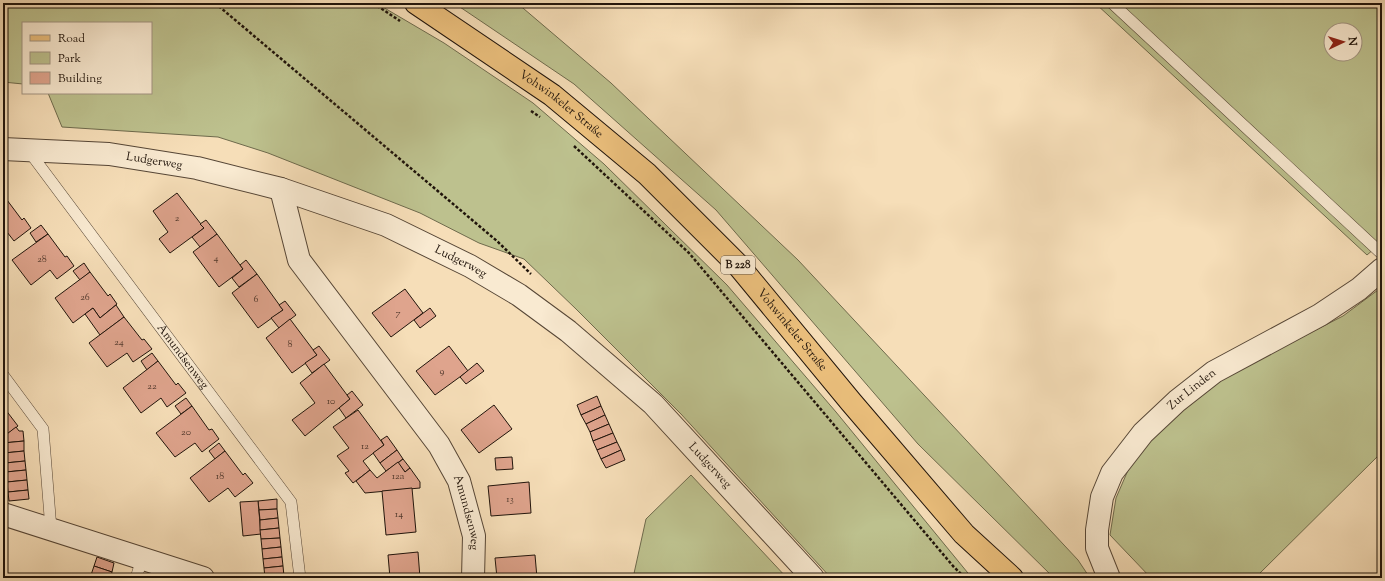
<svg xmlns="http://www.w3.org/2000/svg" width="1385" height="581" viewBox="0 0 1385 581" font-family="'Sorts Mill Goudy',serif">
<style>
.green{fill:#bdc18e;stroke:#6e6a4c;fill-rule:evenodd}
.building{fill:#dfa48d;stroke:#20140b}
.lines{fill:none;stroke-linecap:round;stroke-linejoin:round}
.service-casing{stroke:#564636;stroke-width:12}
.minor-casing{stroke:#564636;stroke-width:24}
.tertiary-casing{stroke:#564636;stroke-width:24}
.primary-casing{stroke:#20140b;stroke-width:24}
.path{stroke:#20140b;stroke-width:2.5;stroke-dasharray:3 2;stroke-linecap:butt}
.service{stroke:#f9ead1;stroke-width:11}
.minor{stroke:#f9ead1;stroke-width:22}
.tertiary{stroke:#f9ead1;stroke-width:22}
.primary{stroke:#ebbf7c;stroke-width:22}
.labels{text-anchor:middle;dominant-baseline:central;stroke-width:3;stroke-linejoin:round;paint-order:stroke}
.number-label{font-size:10px;fill:#50382c}
.shield{fill:#f9ead1;stroke:#615446;stroke-width:1}
.shield-label{font-size:11px;font-weight:bold;fill:#20140b}
.street-label{font-size:12px;fill:#20140b;stroke:#f9ead1}
</style>
<rect width="100%" height="100%" fill="#f6deb8"/>
<filter id="stains"><feTurbulence type="fractalNoise" baseFrequency=".005" numOctaves="4"/><feColorMatrix values="0 0 0 0 .2 0 0 0 0 .09 0 0 0 0 .02 0 0 0 .5 -.17"/></filter>
<radialGradient id="worn" r=".72"><stop offset=".6" stop-color="#630" stop-opacity="0"/><stop offset="1" stop-color="#630" stop-opacity=".3"/></radialGradient>
<g class="green">
<polygon points="3,3 376,3 444,43 533,103 604,164 727,285 836,412 972,578 831,578 681,414 576,309 524,259 479,243 420,213 268,153 218,137 62,127 48,93 151,93 151,23 23,23 23,84 3,82"/>
<polygon points="454,3 517,3 611,83 798,260 1078,560 1090,578 1054,578 918,444 716,210 574,84"/>
<path d="M1095,3H1382V242L1367,255ZM1331,30H1355V54H1331Z"/>
<polygon points="1382,287 1382,452 1255,578 1151,578 1110,535 1116,498 1132,461 1170,421 1228,375 1343,316"/>
<polygon points="691,475 787,578 633,578 646,519"/>
</g>
<g class="building">
<polygon points="177,193 204,228 170,253 159,239 168,232 153,211"/>
<polygon points="4,196 22,220 24,218 31,228 14,241 7,232 3,236"/>
<polygon points="206,220 217,234 200,247 192,237 204,228 200,224"/>
<polygon points="41,225 48,234 36,242 30,233"/>
<polygon points="48,234 65,257 67,256 74,266 57,279 50,270 31,285 12,260"/>
<polygon points="217,234 243,269 219,287 193,252"/>
<polygon points="246,260 257,274 239,287 232,278 243,269 240,265"/>
<polygon points="84,263 90,272 80,280 73,271"/>
<polygon points="90,272 108,296 110,294 117,304 100,318 93,308 73,323 55,298"/>
<polygon points="257,274 283,310 258,328 232,293"/>
<polygon points="405,289 423,313 391,337 372,313"/>
<polygon points="285,301 296,315 279,328 271,318 283,310 279,305"/>
<polygon points="116,305 124,317 100,335 85,314 93,308 100,318"/>
<polygon points="430,308 436,316 420,328 414,320"/>
<polygon points="124,317 142,340 144,339 152,349 133,362 127,353 107,367 89,343"/>
<polygon points="290,319 317,355 292,373 266,338"/>
<polygon points="319,346 330,360 312,373 305,363 317,355 313,350"/>
<polygon points="449,346 468,371 435,395 416,371"/>
<polygon points="152,353 158,361 147,370 141,361"/>
<polygon points="158,361 176,385 178,383 186,393 167,407 161,398 141,413 123,388"/>
<polygon points="477,363 484,371 466,384 460,377"/>
<polygon points="324,364 350,399 305,436 292,420 315,403 300,383"/>
<polygon points="352,391 363,405 346,418 339,408 350,399 347,395"/>
<polygon points="597,396 601,406 581,415 577,405"/>
<polygon points="186,398 192,406 181,414 175,406"/>
<polygon points="494,405 512,429 479,453 461,430"/>
<polygon points="192,406 209,430 212,429 219,439 202,452 195,443 175,457 156,433"/>
<polygon points="601,406 605,415 586,424 581,415"/>
<polygon points="5,409 18,426 3,437 3,410"/>
<polygon points="358,410 384,445 363,461 370,470 353,483 345,473 349,471 337,456 349,448 333,427"/>
<polygon points="605,415 609,424 590,432 586,424"/>
<polygon points="609,424 613,433 593,441 590,432"/>
<polygon points="16,427 19,431 23,431 24,441 3,443 3,437"/>
<polygon points="613,433 617,442 597,450 593,441"/>
<polygon points="387,436 397,450 380,463 373,453 384,445 381,440"/>
<polygon points="24,441 24,451 4,453 3,443"/>
<polygon points="617,442 621,450 601,459 597,450"/>
<polygon points="219,443 225,451 215,459 209,451"/>
<polygon points="397,450 403,459 386,471 380,463"/>
<polygon points="621,450 625,460 606,468 601,459"/>
<polygon points="24,451 25,461 5,463 4,453"/>
<polygon points="225,451 243,475 245,473 253,483 235,497 228,488 209,502 190,478"/>
<polygon points="512,457 513,469 496,470 495,458"/>
<polygon points="403,459 410,468 405,472 398,463"/>
<polygon points="25,461 26,470 6,472 5,463"/>
<polygon points="398,462 405,472 410,468 420,482 420,488 365,493 356,481 370,470 377,478"/>
<polygon points="26,470 27,480 7,482 6,472"/>
<polygon points="27,480 28,490 8,492 7,482"/>
<polygon points="529,482 531,513 491,516 488,486"/>
<polygon points="412,488 416,532 386,535 382,491"/>
<polygon points="28,490 29,499 9,501 8,492"/>
<polygon points="277,499 277,509 259,510 258,501"/>
<polygon points="258,501 261,534 243,536 240,502"/>
<polygon points="277,509 278,518 260,520 259,510"/>
<polygon points="278,518 279,528 260,530 260,520"/>
<polygon points="279,528 280,538 261,539 260,530"/>
<polygon points="280,538 281,547 262,549 261,539"/>
<polygon points="281,547 282,557 263,559 262,549"/>
<polygon points="418,552 420,578 390,578 388,555"/>
<polygon points="535,555 537,578 497,578 495,558"/>
<polygon points="97,557 114,563 112,572 94,566"/>
<polygon points="282,557 283,566 264,568 263,559"/>
<polygon points="94,566 112,572 110,578 99,578 91,575"/>
<polygon points="283,566 284,576 265,578 264,568"/>
</g>
<g class="lines">
<g class="service-casing">
<g id="service">
<polyline points="1112,3 1382,254"/>
<path id="s1" d="M28,150L291,502L300,578"/>
<polyline points="3,375 43,429 51,529"/>
<polyline points="136,578 142,559"/>
<polyline points="1381,578 1382,577"/>
</g>
</g>
<g class="minor-casing">
<g id="minor">
<path id="s2" d="M3,149L109,154L197,168L281,189L386,225L470,266L519,295L568,331L653,404L813,578"/>
<path id="s3" d="M281,189L299,260L439,445L459,481L474,536L473,578"/>
<polyline points="3,514 203,578"/>
</g>
</g>
<g class="tertiary-casing">
<g id="tertiary">
<path id="s4" d="M1109,578L1097,548V530L1102,497L1112,473L1143,433L1177,401L1214,372L1320,315L1359,289L1382,269"/>
</g>
</g>
<g class="primary-casing">
<g id="primary">
<path id="s5" d="M416,3L552,95L647,174L738,265L851,402L964,534L1012,578"/>
</g>
</g>
<g class="path">
<polyline points="215,3 497,241 531,274"/>
<polyline points="373,3 400,21"/>
<polyline points="531,111 540,117"/>
<polyline points="574,146 689,253 953,566 965,578"/>
</g>
<use href="#service" class="service"/>
<use href="#minor" class="minor"/>
<use href="#tertiary" class="tertiary"/>
<use href="#primary" class="primary"/>
</g>
<g class="labels">
<g class="number-label">
<text x="177" y="218">2</text>
<text x="216" y="258">4</text>
<text x="42" y="259">28</text>
<text x="85" y="297">26</text>
<text x="256" y="299">6</text>
<text x="398" y="313">7</text>
<text x="119" y="342">24</text>
<text x="290" y="344">8</text>
<text x="442" y="371">9</text>
<text x="152" y="386">22</text>
<text x="331" y="401">10</text>
<text x="186" y="432">20</text>
<text x="365" y="446">12</text>
<text x="220" y="476">18</text>
<text x="398" y="476">12a</text>
<text x="510" y="499">13</text>
<text x="399" y="514">14</text>
</g>
<rect class="shield" x="721" y="256" width="34" height="18" rx="3"/>
<g class="shield-label">
<text x="738" y="265">B 228</text>
</g>
<g class="street-label">
<text stroke="none"><textPath href="#s5" startOffset="177">Vohwinkeler Straße</textPath></text>
<text stroke="none"><textPath href="#s2" startOffset="152">Ludgerweg</textPath></text>
<text stroke="none"><textPath href="#s2" startOffset="476">Ludgerweg</textPath></text>
<text stroke="none"><textPath href="#s5" startOffset="501">Vohwinkeler Straße</textPath></text>
<text stroke="none"><textPath href="#s1" startOffset="258">Amundsenweg</textPath></text>
<text stroke="none"><textPath href="#s4" startOffset="226">Zur Linden</textPath></text>
<text stroke="none"><textPath href="#s2" startOffset="800">Ludgerweg</textPath></text>
<text stroke="none"><textPath href="#s3" startOffset="379">Amundsenweg</textPath></text>
</g>
</g>
<rect width="1385" height="581" fill="none" stroke="#f6deb8" stroke-width="16"/>
<rect x="4" y="4" width="1377" height="573" fill="none" stroke="#20140b" stroke-width="2"/>
<rect x="8" y="8" width="1369" height="565" fill="none" stroke="#20140b"/>
<rect x="22" y="22" width="130" height="72" fill="#f9ead1" stroke="#a29482"/>
<rect x="30" y="35" width="20" height="6" fill="#ebbf7c" stroke="#a29482"/>
<text x="58" y="42" font-size="12" fill="#20140b">Road</text>
<rect x="30" y="52" width="20" height="12" fill="#bdc18e" stroke="#a29482"/>
<text x="58" y="62" font-size="12" fill="#20140b">Park</text>
<rect x="30" y="72" width="20" height="12" fill="#dfa48d" stroke="#a29482"/>
<text x="58" y="82" font-size="12" fill="#20140b">Building</text>
<g transform="translate(1343 42) rotate(86)"><circle r="19" fill="#f9ead1" stroke="#a29482"/>
<path d="M0-3L7 15L0 10L-7 15Z" fill="#8f2418"/>
<text y="-6" font-size="11" font-weight="bold" text-anchor="middle" fill="#20140b">N</text>
</g>
<rect width="100%" height="100%" filter="url(#stains)"/>
<rect width="100%" height="100%" fill="url(#worn)"/>
</svg>
